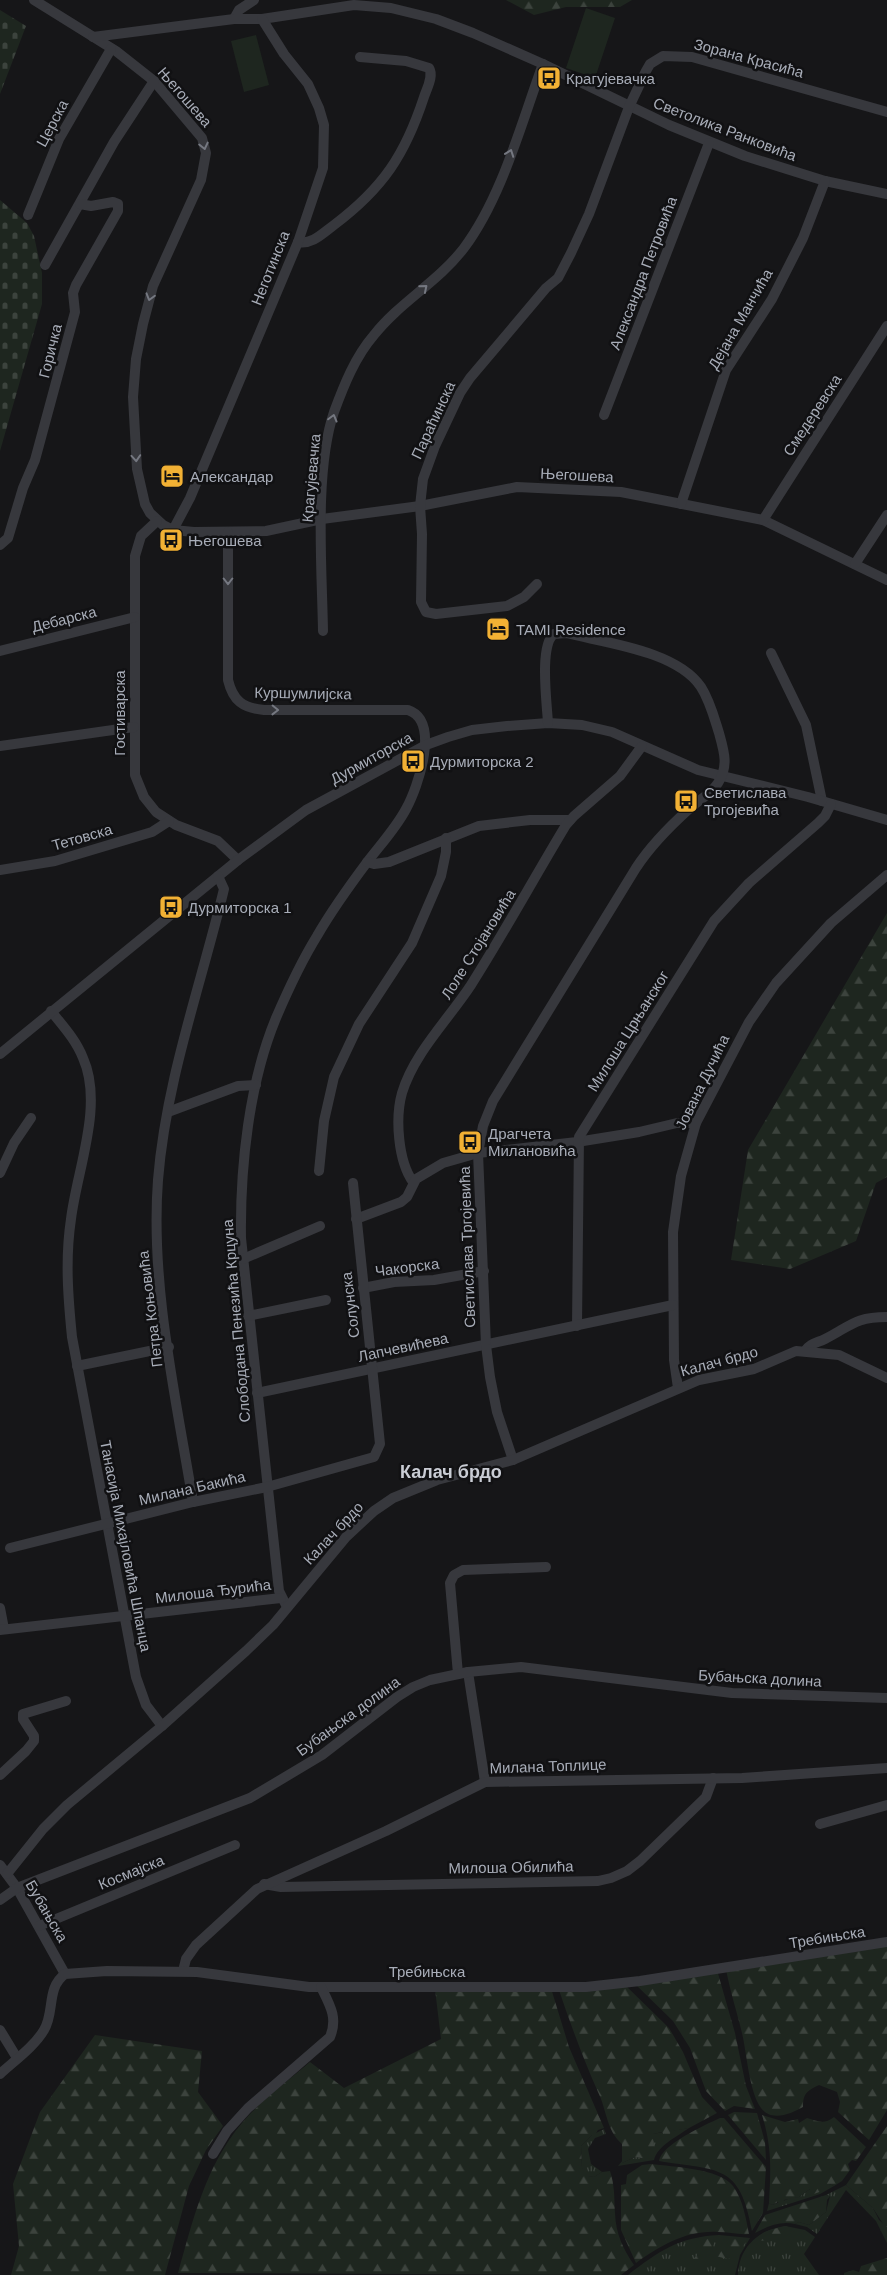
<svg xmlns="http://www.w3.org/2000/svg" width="887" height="2275" viewBox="0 0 887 2275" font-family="Helvetica,sans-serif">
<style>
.grass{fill:url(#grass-tufts)}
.forest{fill:url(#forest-firs)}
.cemetery{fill:url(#cemetery-stones)}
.green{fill:#1e261f}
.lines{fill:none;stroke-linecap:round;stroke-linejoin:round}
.minor{stroke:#37383d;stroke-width:10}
.oneway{stroke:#757881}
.labels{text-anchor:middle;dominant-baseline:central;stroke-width:5;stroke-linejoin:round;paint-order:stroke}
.street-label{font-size:15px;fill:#a8adb8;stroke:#111113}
.poi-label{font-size:15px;fill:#a8adb8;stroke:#111113;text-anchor:start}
.quarter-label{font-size:18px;font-weight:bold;fill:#c9ccd4;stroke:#111113}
</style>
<defs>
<pattern id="grass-tufts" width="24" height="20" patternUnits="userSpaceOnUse" patternTransform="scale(1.25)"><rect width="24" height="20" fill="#1e261f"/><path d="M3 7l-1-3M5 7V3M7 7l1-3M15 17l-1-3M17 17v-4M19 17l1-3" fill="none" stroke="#3c433d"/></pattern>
<pattern id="forest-firs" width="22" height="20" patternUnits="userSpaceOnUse" patternTransform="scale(1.25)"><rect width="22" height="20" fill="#1e261f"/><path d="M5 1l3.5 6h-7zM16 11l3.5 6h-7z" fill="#3c433d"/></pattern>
<pattern id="cemetery-stones" width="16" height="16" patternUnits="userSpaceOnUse" patternTransform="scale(1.25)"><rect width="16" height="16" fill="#1e261f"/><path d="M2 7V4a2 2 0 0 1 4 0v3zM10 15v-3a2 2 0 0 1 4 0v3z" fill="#3c433d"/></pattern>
</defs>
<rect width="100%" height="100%" fill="#161618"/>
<g class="grass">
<path d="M689,2128C678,2136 657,2146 654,2160L618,2166L623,2160L622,2163L635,2157L642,2158L652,2134Z"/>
<polygon points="604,2129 606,2134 595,2138 588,2149 591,2164 602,2172 594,2177 587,2176 582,2168 581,2146 592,2135"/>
<polygon points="829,2184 834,2186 820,2194 767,2211 769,2203 772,2205 791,2198 799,2197 810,2189"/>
<polygon points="846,2185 873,2208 879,2220 887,2227 887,2243 876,2221 846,2190 817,2234 807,2227 795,2224 799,2222 809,2225 826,2212 830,2196 826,2195"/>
<path d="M785,2226L805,2230L815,2237L804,2254L819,2275H738C739,2246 759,2230 785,2226Z"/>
<path d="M719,2235L750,2238L740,2255L735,2275H628C659,2251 679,2237 719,2235Z"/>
</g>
<g class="forest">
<polygon points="506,0 632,0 620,7 566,7 534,15"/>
<polygon points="887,913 887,1177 876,1183 856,1241 790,1269 731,1260 748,1150"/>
<path d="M887,1944V2110L869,2140L838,2112L840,2102L837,2092L819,2085C807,2091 803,2093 803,2107C791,2114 771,2122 761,2108C749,2091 747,2054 742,2033C737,2012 730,1991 726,1969Z"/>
<polygon points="717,1970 735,2033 746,2086 755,2109 734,2106 725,2111 706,2091 690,2048 673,2021 632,1981"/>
<path d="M623,1983L669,2028L683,2052L702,2097L717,2113L689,2128L673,2131L667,2136L662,2132L653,2134L655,2156L649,2159L635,2157L622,2163V2144C606,2130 607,2110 598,2092C583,2058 570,2023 558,1987Z"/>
<path d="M550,1985L569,2047L604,2128L598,2130L595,2135H592L581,2146L582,2168L587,2171L588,2176L594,2177L602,2172L610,2171C615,2186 614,2199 615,2214C616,2234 623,2249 634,2265L621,2275L178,2273C193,2220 205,2167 242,2123C260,2101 288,2081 310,2062L344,2088L441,2039L435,1989Z"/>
<polygon points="95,2035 202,2051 198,2092 223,2126 206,2150 189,2186 165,2275 11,2275 19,2246 13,2184 40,2112"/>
<polygon points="734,2112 757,2113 765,2142 766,2160 728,2115"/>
<path d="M762,2115L785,2122L798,2119L799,2123L807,2118C817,2121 824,2125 834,2117L866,2147L856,2161L852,2160L848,2164L850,2170L842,2181L834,2186L829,2184L827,2189L814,2194L810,2189L799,2197L784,2200L783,2204H779L778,2202L772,2205L769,2203C771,2170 772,2147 762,2115Z"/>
<path d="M720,2118H724L766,2167L763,2213L752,2231C740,2163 719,2171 659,2161C662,2144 705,2125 720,2118Z"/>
<polygon points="887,2126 887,2227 885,2227 873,2208 846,2185"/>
<path d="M651,2164C673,2167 719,2168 733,2186C743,2199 746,2219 749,2234C739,2235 729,2232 718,2232C687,2230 661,2245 636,2263L621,2230V2185L626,2184L627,2175L642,2165Z"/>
<path d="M826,2195L830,2196L827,2200L826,2212L809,2225L799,2222L795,2224C780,2221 768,2226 755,2233L765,2215Z"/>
<path d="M786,2226L793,2229L794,2233L790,2238L775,2236L769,2241L755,2240C762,2230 775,2229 786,2226Z"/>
<polygon points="722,2237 740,2240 748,2238 737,2257 728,2259 711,2255 720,2245 725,2244"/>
<path d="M717,2238V2242H714L713,2247L709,2248C708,2255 703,2260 697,2264L691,2261L703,2250L696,2243L702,2239Z"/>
<polygon points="887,2258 887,2275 844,2275 844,2273 853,2270 859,2272 861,2266"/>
</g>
<g class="cemetery">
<polygon points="0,10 26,26 0,94"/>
<polygon points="0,200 27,223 34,236 42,273 42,304 0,451"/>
</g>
<g class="green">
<polygon points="586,8 615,18 595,78 566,68"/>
<polygon points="256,35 269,85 244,92 231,41"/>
</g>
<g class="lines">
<g class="minor">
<polyline points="34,0 116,51 154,81 202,138 206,153 201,180 153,286 143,324 136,359 133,397 137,469 145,504 150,513 163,525 173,530 194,532 266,531 322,519 420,506 517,487 621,492 763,520 887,580"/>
<polyline points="234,19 239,10 254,0"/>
<polyline points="93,37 234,19 262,19 354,5 391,8 436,19 473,33 543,64 669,125 745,156 825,181 887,194"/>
<polyline points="28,215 59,139 111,49"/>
<path d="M298,242C312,245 323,233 334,225C383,188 405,155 424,97C427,88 434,76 429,68L406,61L360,57"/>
<polyline points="45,265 114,142 154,81"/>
<polyline points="604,415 709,143"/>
<polyline points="681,504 726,370 772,299 803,238 825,181"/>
<polyline points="763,520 887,326"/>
<polyline points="157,521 141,536 135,556 135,775 144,797 156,812 176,825 218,841 238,860"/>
<polyline points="173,530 190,498 298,242 323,168 324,125 319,108 308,84 284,54 262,19"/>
<path d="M228,532V680C233,701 243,708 264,710H408C441,721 418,787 406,809C396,828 381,844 368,861C350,885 332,910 317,936C301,962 288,990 276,1018C249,1083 240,1167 241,1238L279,1591L287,1607"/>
<polyline points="0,545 8,538 23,488 35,460 75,312 73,293 76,285 118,211 118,204 113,202 91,206 80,204"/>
<polyline points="855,564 887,515"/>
<polyline points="537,584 524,597 507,606 436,614 426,612 421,602 422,534 420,506 423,479 435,446 460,393 470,378 546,288 558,278 571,253 589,214 629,107 646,71 650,64 663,56 692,57 887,112"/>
<path d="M323,631C322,568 314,471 334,412C344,385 355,357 374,335C400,302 438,282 464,248C502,197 521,124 543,64"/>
<polyline points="0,651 135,617"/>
<polyline points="771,653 806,725 822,801"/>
<polyline points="0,746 134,727"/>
<polyline points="367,862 374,864 389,862 479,826 530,820 570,820"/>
<polyline points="0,870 55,861 152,832 169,821"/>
<path d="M51,1011C63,1026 76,1040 83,1058C104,1105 77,1170 71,1219C65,1259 68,1297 72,1337L136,1677L146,1705L162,1726"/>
<polyline points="0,1054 238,860 306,810 426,745 448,737 472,730 507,726 548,723 582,725 612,732 698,770 808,797 887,820"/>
<polyline points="168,1112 238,1086 256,1085"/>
<polyline points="319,1171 324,1121 334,1077 359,1024 412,943 441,876 446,852 446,838"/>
<polyline points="0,1173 14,1143 31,1118"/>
<path d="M413,1182C398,1161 395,1118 402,1093C414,1053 448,1020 471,985C504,933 534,878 566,825L574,816L620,776L642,746"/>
<polyline points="356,1219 401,1202 407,1197 416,1179 443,1163 478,1153 577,1142 639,1132 677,1123 696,1123"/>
<polyline points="243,1259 320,1226"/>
<polyline points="363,1288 394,1282 434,1280 484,1271"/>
<polyline points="248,1316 326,1300"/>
<polyline points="577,1326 579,1137 714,921 749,883 818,823 825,816 831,804"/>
<path d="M805,1351C810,1343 817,1343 825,1339C851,1326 854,1317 887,1317"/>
<polyline points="77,1366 169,1347"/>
<polyline points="678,1388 674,1360 673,1232 681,1176 696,1123 749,1022 776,983 831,923 887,875"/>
<polyline points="257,1393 673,1305"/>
<path d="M513,1460L497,1412L490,1377L486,1345L478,1153L483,1126L493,1101L636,868C651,845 669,827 689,809C699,800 711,794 718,783C729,766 724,751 719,733C714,717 710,701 701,687C677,651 606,643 566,633L554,634C539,645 547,704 548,723"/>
<path d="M193,1502C176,1398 150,1284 158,1180C166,1080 201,985 224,889L218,876"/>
<polyline points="10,1548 193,1502 267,1487 374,1457 380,1444 353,1183"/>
<polyline points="0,1608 4,1629"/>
<polyline points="0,1630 281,1598"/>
<polyline points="468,1672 485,1782"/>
<polyline points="458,1674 450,1583 454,1575 463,1570 546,1567"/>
<polyline points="0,1775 26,1751 34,1741 34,1736 23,1719 23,1714 66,1701"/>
<polyline points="820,1824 887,1805"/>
<polyline points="0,1865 17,1888 65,1974"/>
<polyline points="7,1874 43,1829 67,1805 162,1726 246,1651 273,1625 346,1537 374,1511 393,1498 437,1480 513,1460 699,1380 754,1369 796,1351 839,1355 887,1378"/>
<polyline points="264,1884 281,1887 598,1881 611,1878 627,1871 640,1861 706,1797 713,1778"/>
<polyline points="0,1900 17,1888 250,1798 322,1755 397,1697 413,1687 430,1680 468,1672 521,1667 732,1693 887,1698"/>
<polyline points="39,1926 235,1845"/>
<polyline points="183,1971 186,1959 196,1945 257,1889 386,1831 485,1782 742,1778 887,1768"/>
<polyline points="0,2030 17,2058"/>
<path d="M0,2074C14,2061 34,2047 44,2030C55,2012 46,1988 65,1974L107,1971L197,1972L309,1987H586L640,1981L887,1942"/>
<path d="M213,2154L227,2131L248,2108L330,2037C338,2018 330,2005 321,1987"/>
</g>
</g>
<defs><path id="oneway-chevron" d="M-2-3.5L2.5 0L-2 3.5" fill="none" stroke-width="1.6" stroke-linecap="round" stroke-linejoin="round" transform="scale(1.25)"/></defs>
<g class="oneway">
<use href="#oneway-chevron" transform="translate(204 146) rotate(77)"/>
<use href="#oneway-chevron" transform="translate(510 153) rotate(-70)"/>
<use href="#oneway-chevron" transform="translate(424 288) rotate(-40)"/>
<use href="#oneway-chevron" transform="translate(150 297) rotate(106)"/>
<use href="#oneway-chevron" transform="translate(333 418) rotate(-75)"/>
<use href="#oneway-chevron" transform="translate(136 458) rotate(86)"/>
<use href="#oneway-chevron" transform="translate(228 581) rotate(90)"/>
<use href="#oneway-chevron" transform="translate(275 710) rotate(1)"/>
</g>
<defs>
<g id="bus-square" transform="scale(1.25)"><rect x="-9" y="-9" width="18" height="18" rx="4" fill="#f2b134" stroke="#111113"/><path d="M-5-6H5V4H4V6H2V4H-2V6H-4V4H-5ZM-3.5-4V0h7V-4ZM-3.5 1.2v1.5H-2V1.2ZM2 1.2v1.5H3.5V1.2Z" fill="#111"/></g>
<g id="hotel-square" transform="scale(1.25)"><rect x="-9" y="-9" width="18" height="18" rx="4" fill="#f2b134" stroke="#111113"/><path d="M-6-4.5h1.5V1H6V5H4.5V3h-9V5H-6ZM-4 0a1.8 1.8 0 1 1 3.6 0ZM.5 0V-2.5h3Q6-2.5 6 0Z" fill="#111"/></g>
</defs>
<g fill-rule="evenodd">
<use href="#bus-square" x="549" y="78"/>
<use href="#hotel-square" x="172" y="476"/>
<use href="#bus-square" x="171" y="540"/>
<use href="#hotel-square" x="498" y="629"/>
<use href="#bus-square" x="413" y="761"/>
<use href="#bus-square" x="686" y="801"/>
<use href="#bus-square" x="171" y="907"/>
<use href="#bus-square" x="470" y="1142"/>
</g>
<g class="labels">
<g class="street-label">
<text transform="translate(749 58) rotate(15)">Зорана Красића</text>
<text transform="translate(185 97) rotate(49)">Његошева</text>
<text transform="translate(52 123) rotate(-62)">Церска</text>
<text transform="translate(725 129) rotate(21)">Светолика Ранковића</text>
<text transform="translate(270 268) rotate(-68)">Неготинска</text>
<text transform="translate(643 273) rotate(-69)">Александра Петровића</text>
<text transform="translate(740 319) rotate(-60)">Дејана Манчића</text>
<text transform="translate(50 351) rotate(-76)">Горичка</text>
<text transform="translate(812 415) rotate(-57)">Смедеревска</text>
<text transform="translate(433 420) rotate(-65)">Параћинска</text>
<text transform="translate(577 475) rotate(3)">Његошева</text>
<text transform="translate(311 478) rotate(-85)">Крагујевачка</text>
<text transform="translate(64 619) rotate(-14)">Дебарска</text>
<text transform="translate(303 693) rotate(1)">Куршумлијска</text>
<text transform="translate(119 713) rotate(-90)">Гостиварска</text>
<text transform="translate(371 758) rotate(-29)">Дурмиторска</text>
<text transform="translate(82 837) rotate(-16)">Тетовска</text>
<text transform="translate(478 944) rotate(-58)">Лоле Стојановића</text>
<text transform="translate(628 1031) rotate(-58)">Милоша Црњанског</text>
<text transform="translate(702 1082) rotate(-64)">Јована Дучића</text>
<text transform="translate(467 1247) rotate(-92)">Светислава Тргојевића</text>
<text transform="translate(407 1267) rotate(-7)">Чакорска</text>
<text transform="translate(350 1305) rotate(-97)">Солунска</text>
<text transform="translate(150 1309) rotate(-97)">Петра Коњовића</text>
<text transform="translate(236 1321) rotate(-95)">Слободана Пенезића Крцуна</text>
<text transform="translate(403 1347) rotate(-12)">Лапчевићева</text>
<text transform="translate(719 1361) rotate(-15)">Калач брдо</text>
<text transform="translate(192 1488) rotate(-13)">Милана Бакића</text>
<text transform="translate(333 1533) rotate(-47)">Калач брдо</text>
<text transform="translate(126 1546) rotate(79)">Танасија Михајловића Шпанца</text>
<text transform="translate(213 1591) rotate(-7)">Милоша Ђурића</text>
<text transform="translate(760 1678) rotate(3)">Бубањска долина</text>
<text transform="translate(348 1716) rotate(-36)">Бубањска долина</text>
<text transform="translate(548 1766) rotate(-2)">Милана Топлице</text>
<text transform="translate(511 1867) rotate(-1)">Милоша Обилића</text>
<text transform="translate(131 1872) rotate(-22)">Космајска</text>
<text transform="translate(47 1911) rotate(60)">Бубањска</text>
<text transform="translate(827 1937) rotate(-9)">Требињска</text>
<text x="427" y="1971">Требињска</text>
</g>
<g class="poi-label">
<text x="566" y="78">Крагујевачка</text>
<text x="190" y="476">Александар</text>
<text x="188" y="540">Његошева</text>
<text x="516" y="629">TAMI Residence</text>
<text x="430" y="761">Дурмиторска 2</text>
<text x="704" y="792">Светислава<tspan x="704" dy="17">Тргојевића</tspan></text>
<text x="188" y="907">Дурмиторска 1</text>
<text x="488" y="1133">Драгчета<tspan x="488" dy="17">Милановића</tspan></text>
</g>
<g class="quarter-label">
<text x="451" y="1472">Калач брдо</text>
</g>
</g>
</svg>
